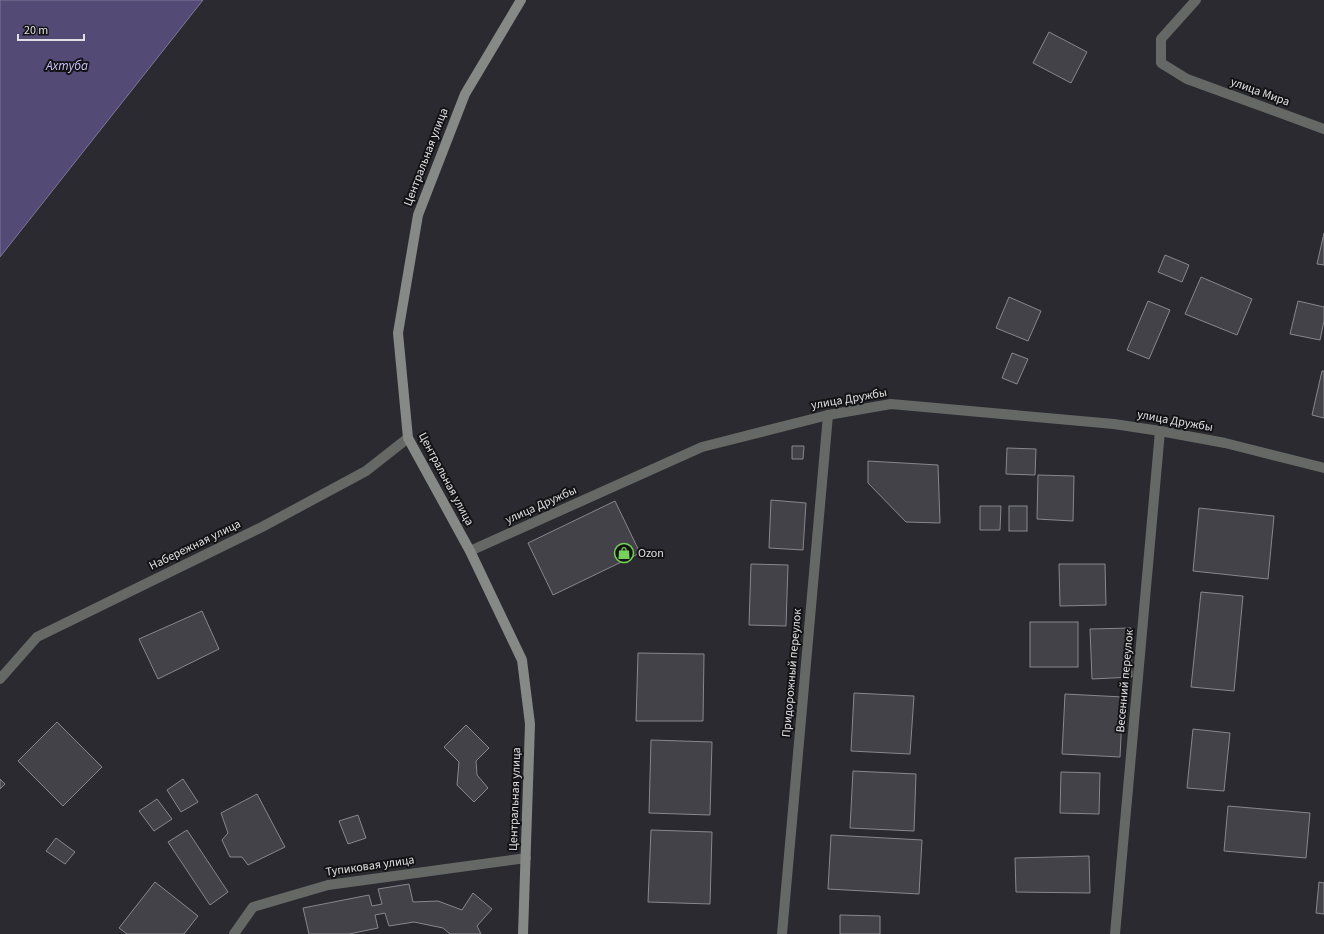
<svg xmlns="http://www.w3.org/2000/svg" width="1324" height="934" viewBox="0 0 1324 934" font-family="'Source Sans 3',sans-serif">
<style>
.water{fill:#534b76;stroke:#7d7897}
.building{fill:#434248;stroke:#88878f}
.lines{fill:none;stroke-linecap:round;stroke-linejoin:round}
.street{stroke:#656865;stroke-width:10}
.secondary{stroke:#868985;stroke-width:10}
.labels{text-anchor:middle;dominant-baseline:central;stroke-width:4;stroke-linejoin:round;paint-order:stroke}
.street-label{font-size:12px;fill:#e0e0e4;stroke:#131316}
.poi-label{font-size:12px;fill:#e0e0e4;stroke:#131316;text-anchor:start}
.water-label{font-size:13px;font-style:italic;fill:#c9c1fa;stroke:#131316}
</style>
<rect width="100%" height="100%" fill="#2b2a30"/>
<polygon class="water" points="0,0 203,0 0,257"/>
<g class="building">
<polygon points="1049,32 1087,52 1071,83 1033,63"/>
<polygon points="1324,233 1324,265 1317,264"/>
<polygon points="1165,255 1189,265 1182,282 1158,272"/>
<polygon points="1201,277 1252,299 1237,335 1185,314"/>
<polygon points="1009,297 1041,311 1028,341 996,328"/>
<polygon points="1148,301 1170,310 1149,359 1127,350"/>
<polygon points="1298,301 1324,307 1324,321 1320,340 1290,334"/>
<polygon points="1012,353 1028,359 1017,384 1002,378"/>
<polygon points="1322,371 1324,371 1324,418 1312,415"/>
<polygon points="792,446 804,446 803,459 792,459"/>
<polygon points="1007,448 1036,449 1035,475 1006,474"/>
<polygon points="868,461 938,465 940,523 906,522 868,483"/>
<polygon points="1038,475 1074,476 1073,521 1037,519"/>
<polygon points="771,500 806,503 803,550 769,548"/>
<polygon points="615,501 640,553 553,595 528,543"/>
<polygon points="980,506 1001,506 1000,530 980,530"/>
<rect x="1009" y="506" width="18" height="25"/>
<polygon points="1199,508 1274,516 1268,579 1193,571"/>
<polygon points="751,564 788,565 786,626 749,625"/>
<polygon points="1059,564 1105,564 1106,605 1060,606"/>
<polygon points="1201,592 1243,596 1234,691 1191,687"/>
<polygon points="202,611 219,649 158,679 139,639"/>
<rect x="1030" y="622" width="48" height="45"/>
<polygon points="1131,628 1132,677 1092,679 1090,629"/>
<polygon points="638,653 704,654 703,721 636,721"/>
<polygon points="854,693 914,696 910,754 851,751"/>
<polygon points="1065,694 1123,697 1120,757 1062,754"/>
<polygon points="57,722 102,767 63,806 18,761"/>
<polygon points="466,725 489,748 476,761 477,775 488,788 474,802 457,785 459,762 444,747"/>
<polygon points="1193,729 1230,733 1224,791 1187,788"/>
<polygon points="651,740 712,742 710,815 649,813"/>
<polygon points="853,771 916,774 914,831 850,828"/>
<polygon points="1061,772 1100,773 1099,814 1060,813"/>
<polygon points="0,779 5,784 0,789"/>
<polygon points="183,779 198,802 181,812 167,790"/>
<polygon points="257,794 285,847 248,865 242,857 230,857 222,840 228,833 221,813"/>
<polygon points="157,799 172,819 154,831 139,811"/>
<polygon points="1228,806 1310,813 1306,858 1224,851"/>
<polygon points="358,815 366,838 348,844 339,821"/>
<polygon points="187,830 228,892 210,905 168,842"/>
<polygon points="651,830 712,832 710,904 648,902"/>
<polygon points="831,835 922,840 919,894 828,889"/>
<polygon points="56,838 75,852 65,864 46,851"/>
<polygon points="1089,856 1090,893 1016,892 1015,858"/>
<polygon points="155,882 198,916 184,934 127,934 119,928"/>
<polygon points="1319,882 1324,883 1324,914 1316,913"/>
<polygon points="409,884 413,902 438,901 462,910 473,893 492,909 477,926 481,934 450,934 443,928 414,922 389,926 385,913 375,915 378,928 349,934 309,934 303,908 369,895 372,906 382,904 378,889"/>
<polygon points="840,915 880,916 880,934 840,934"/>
</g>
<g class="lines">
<g class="street">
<polyline points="1196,0 1161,39 1161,63 1187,79 1324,129"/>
<polyline points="470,551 702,447 828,415 891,404 1114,424 1160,431 1225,443 1324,468"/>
<polyline points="0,679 37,637 262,527 366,471 408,438"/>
<polyline points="234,934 253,907 328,885 526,858"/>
<polyline points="782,934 828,415"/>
<polyline points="1115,934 1160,431"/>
</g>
<polyline class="secondary" points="521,0 465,94 418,215 398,333 408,438 470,551 522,660 530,724 523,934"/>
</g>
<defs>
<g id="shop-ring" transform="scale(1)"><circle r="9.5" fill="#131316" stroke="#76d25a" stroke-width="1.5"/><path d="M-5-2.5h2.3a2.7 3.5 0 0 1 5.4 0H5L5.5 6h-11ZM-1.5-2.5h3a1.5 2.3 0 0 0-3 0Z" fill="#76d25a"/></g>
</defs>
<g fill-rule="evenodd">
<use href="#shop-ring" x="624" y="553"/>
</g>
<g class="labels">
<g class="street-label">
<text transform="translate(1260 92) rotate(20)">улица Мира</text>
<text transform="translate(426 157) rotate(-69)">Центральная улица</text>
<text transform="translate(849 399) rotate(-10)">улица Дружбы</text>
<text transform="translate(1175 421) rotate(10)">улица Дружбы</text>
<text transform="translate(446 479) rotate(62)">Центральная улица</text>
<text transform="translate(541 505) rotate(-24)">улица Дружбы</text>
<text transform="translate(195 545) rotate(-26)">Набережная улица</text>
<text transform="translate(792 673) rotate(-85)">Придорожный переулок</text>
<text transform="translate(1125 681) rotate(-85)">Весенний переулок</text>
<text transform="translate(515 799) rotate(-88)">Центральная улица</text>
<text transform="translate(370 866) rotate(-8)">Тупиковая улица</text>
</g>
<g class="poi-label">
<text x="638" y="553">Ozon</text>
</g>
<g class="water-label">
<text x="67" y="66">Ахтуба</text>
</g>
</g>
<path d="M18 34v6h66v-6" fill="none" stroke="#e0e0e4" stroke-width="2"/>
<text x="24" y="34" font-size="12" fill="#e0e0e4" stroke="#131316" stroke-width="3" paint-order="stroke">20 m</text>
</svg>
